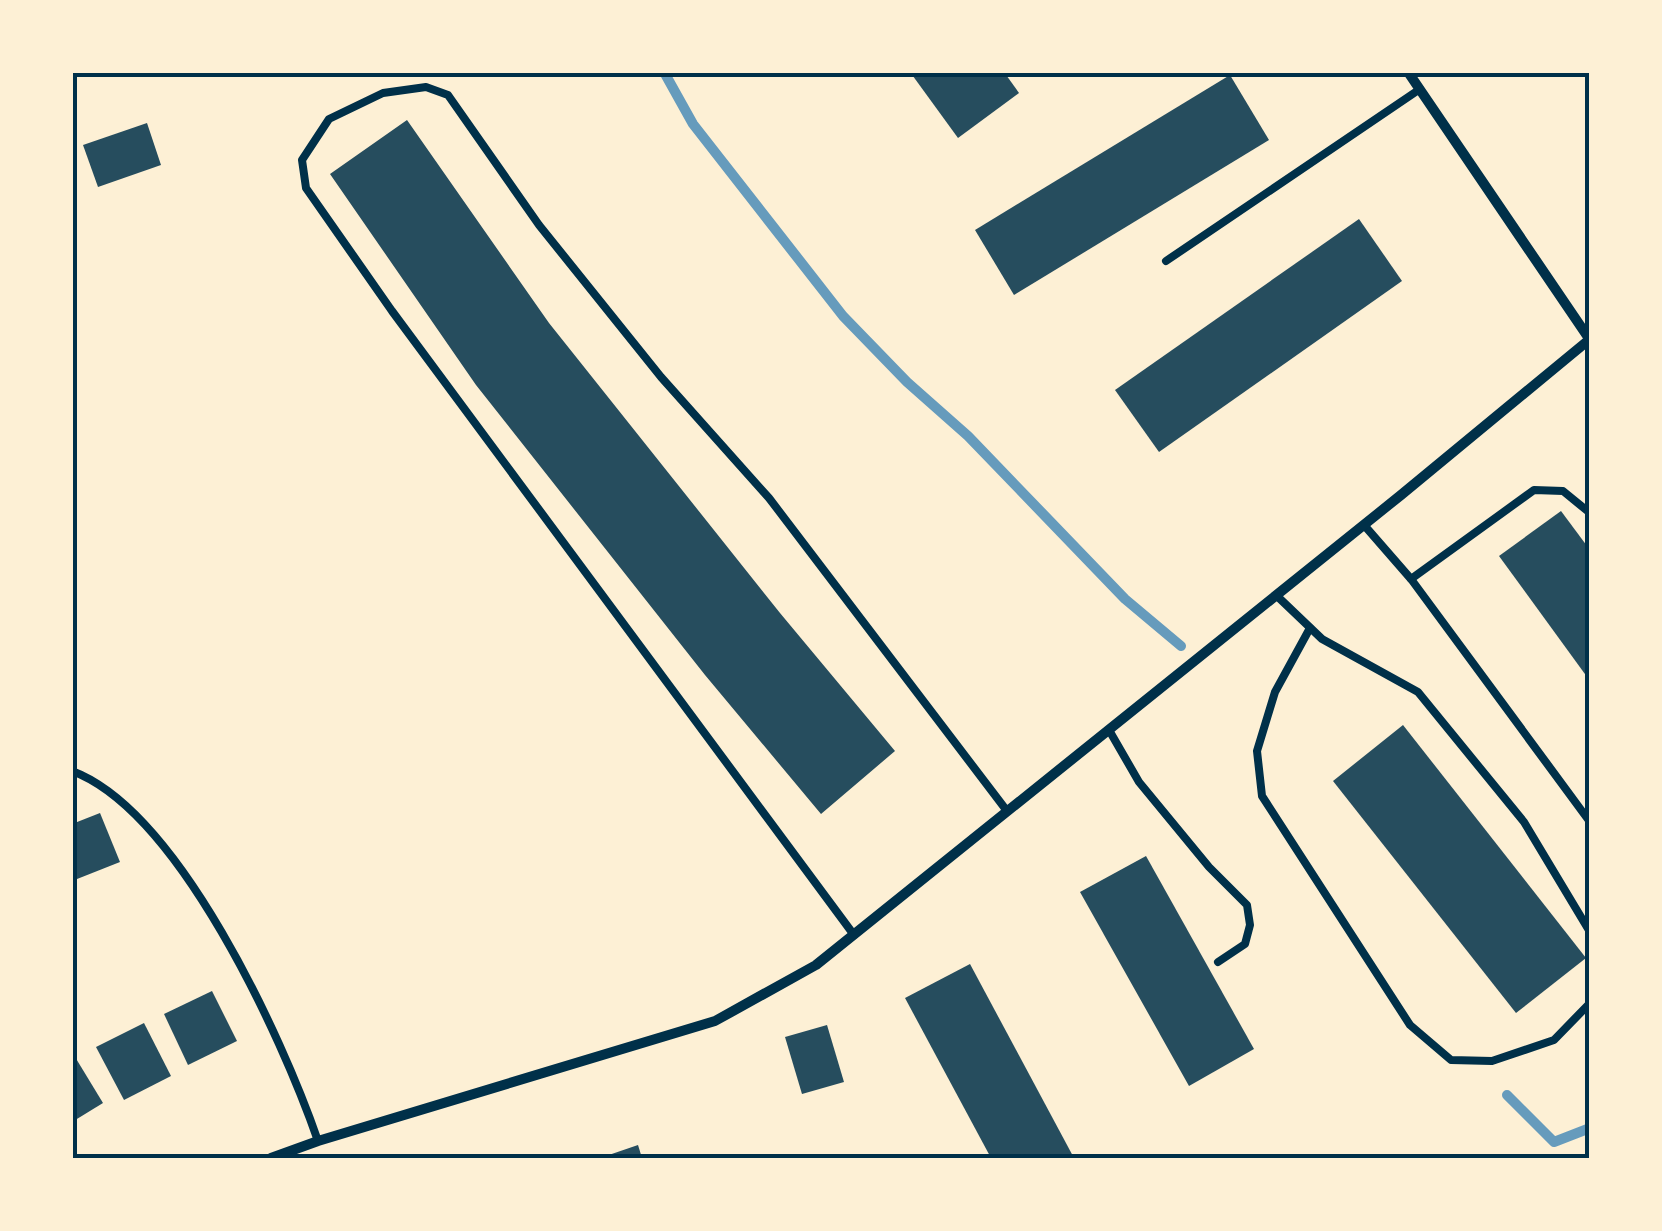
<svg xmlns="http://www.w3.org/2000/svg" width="1662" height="1231" viewBox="0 0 1662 1231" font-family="'Exo 2',sans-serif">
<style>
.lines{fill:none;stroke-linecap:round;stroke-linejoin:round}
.stream{stroke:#669bbc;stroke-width:10}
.building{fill:#264d5e}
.service{stroke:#003049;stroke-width:8}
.minor{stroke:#003049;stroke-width:10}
.neatline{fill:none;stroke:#003049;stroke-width:4}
</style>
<rect width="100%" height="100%" fill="#fdf0d5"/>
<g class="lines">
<g class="stream">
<polyline points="664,72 693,124 843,316 907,382 968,436 1125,599 1181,646"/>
<polyline points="1507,1095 1554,1142 1590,1128"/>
</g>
</g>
<g class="building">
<polygon points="910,72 1004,72 1019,93 958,138"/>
<polygon points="1230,75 1269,140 1014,295 975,230"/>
<polygon points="407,120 549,323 780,613 895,751 821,814 705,675 476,385 330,174"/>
<polygon points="147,123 161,165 98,187 83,145"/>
<polygon points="1359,219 1402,281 1159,452 1115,390"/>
<polygon points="1561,511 1590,550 1590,681 1499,556"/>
<polygon points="1403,725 1586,958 1516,1013 1333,781"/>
<polygon points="100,813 120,862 72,881 72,824"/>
<polygon points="1146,856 1254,1049 1189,1086 1080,892"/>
<polygon points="970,964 1074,1158 991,1158 905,998"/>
<polygon points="212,991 237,1041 188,1065 164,1014"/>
<polygon points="144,1023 171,1076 124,1100 96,1047"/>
<polygon points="827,1025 844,1082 802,1094 785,1037"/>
<polygon points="72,1052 103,1103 72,1122"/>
<polygon points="638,1145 642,1158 600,1158"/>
</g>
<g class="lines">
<g class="service">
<polyline points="1166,261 1420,89"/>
<polyline points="1364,525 1411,579 1590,822"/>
<polyline points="1411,579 1534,490 1563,491 1590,513"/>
<polyline points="1277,596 1322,639 1418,692 1524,822 1590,932"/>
<polyline points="1310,628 1275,692 1257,751 1262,796 1410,1025 1451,1060 1492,1061 1554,1040 1590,1003"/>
<polyline points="1109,730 1139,782 1209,867 1247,905 1250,925 1245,944 1218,962"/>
<path d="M72,771C179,811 282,1037 318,1141"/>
<polyline points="854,935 392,311 306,188 302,160 329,119 383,93 426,87 448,95 539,225 661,377 769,498 1007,811"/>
</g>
<g class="minor">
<polyline points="1408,72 1590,340"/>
<polyline points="271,1158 318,1141 715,1021 816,965 1401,495 1590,339"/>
</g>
</g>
<rect width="1662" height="1231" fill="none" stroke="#fdf0d5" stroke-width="150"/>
<rect x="75" y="75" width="1512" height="1081" class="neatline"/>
</svg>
